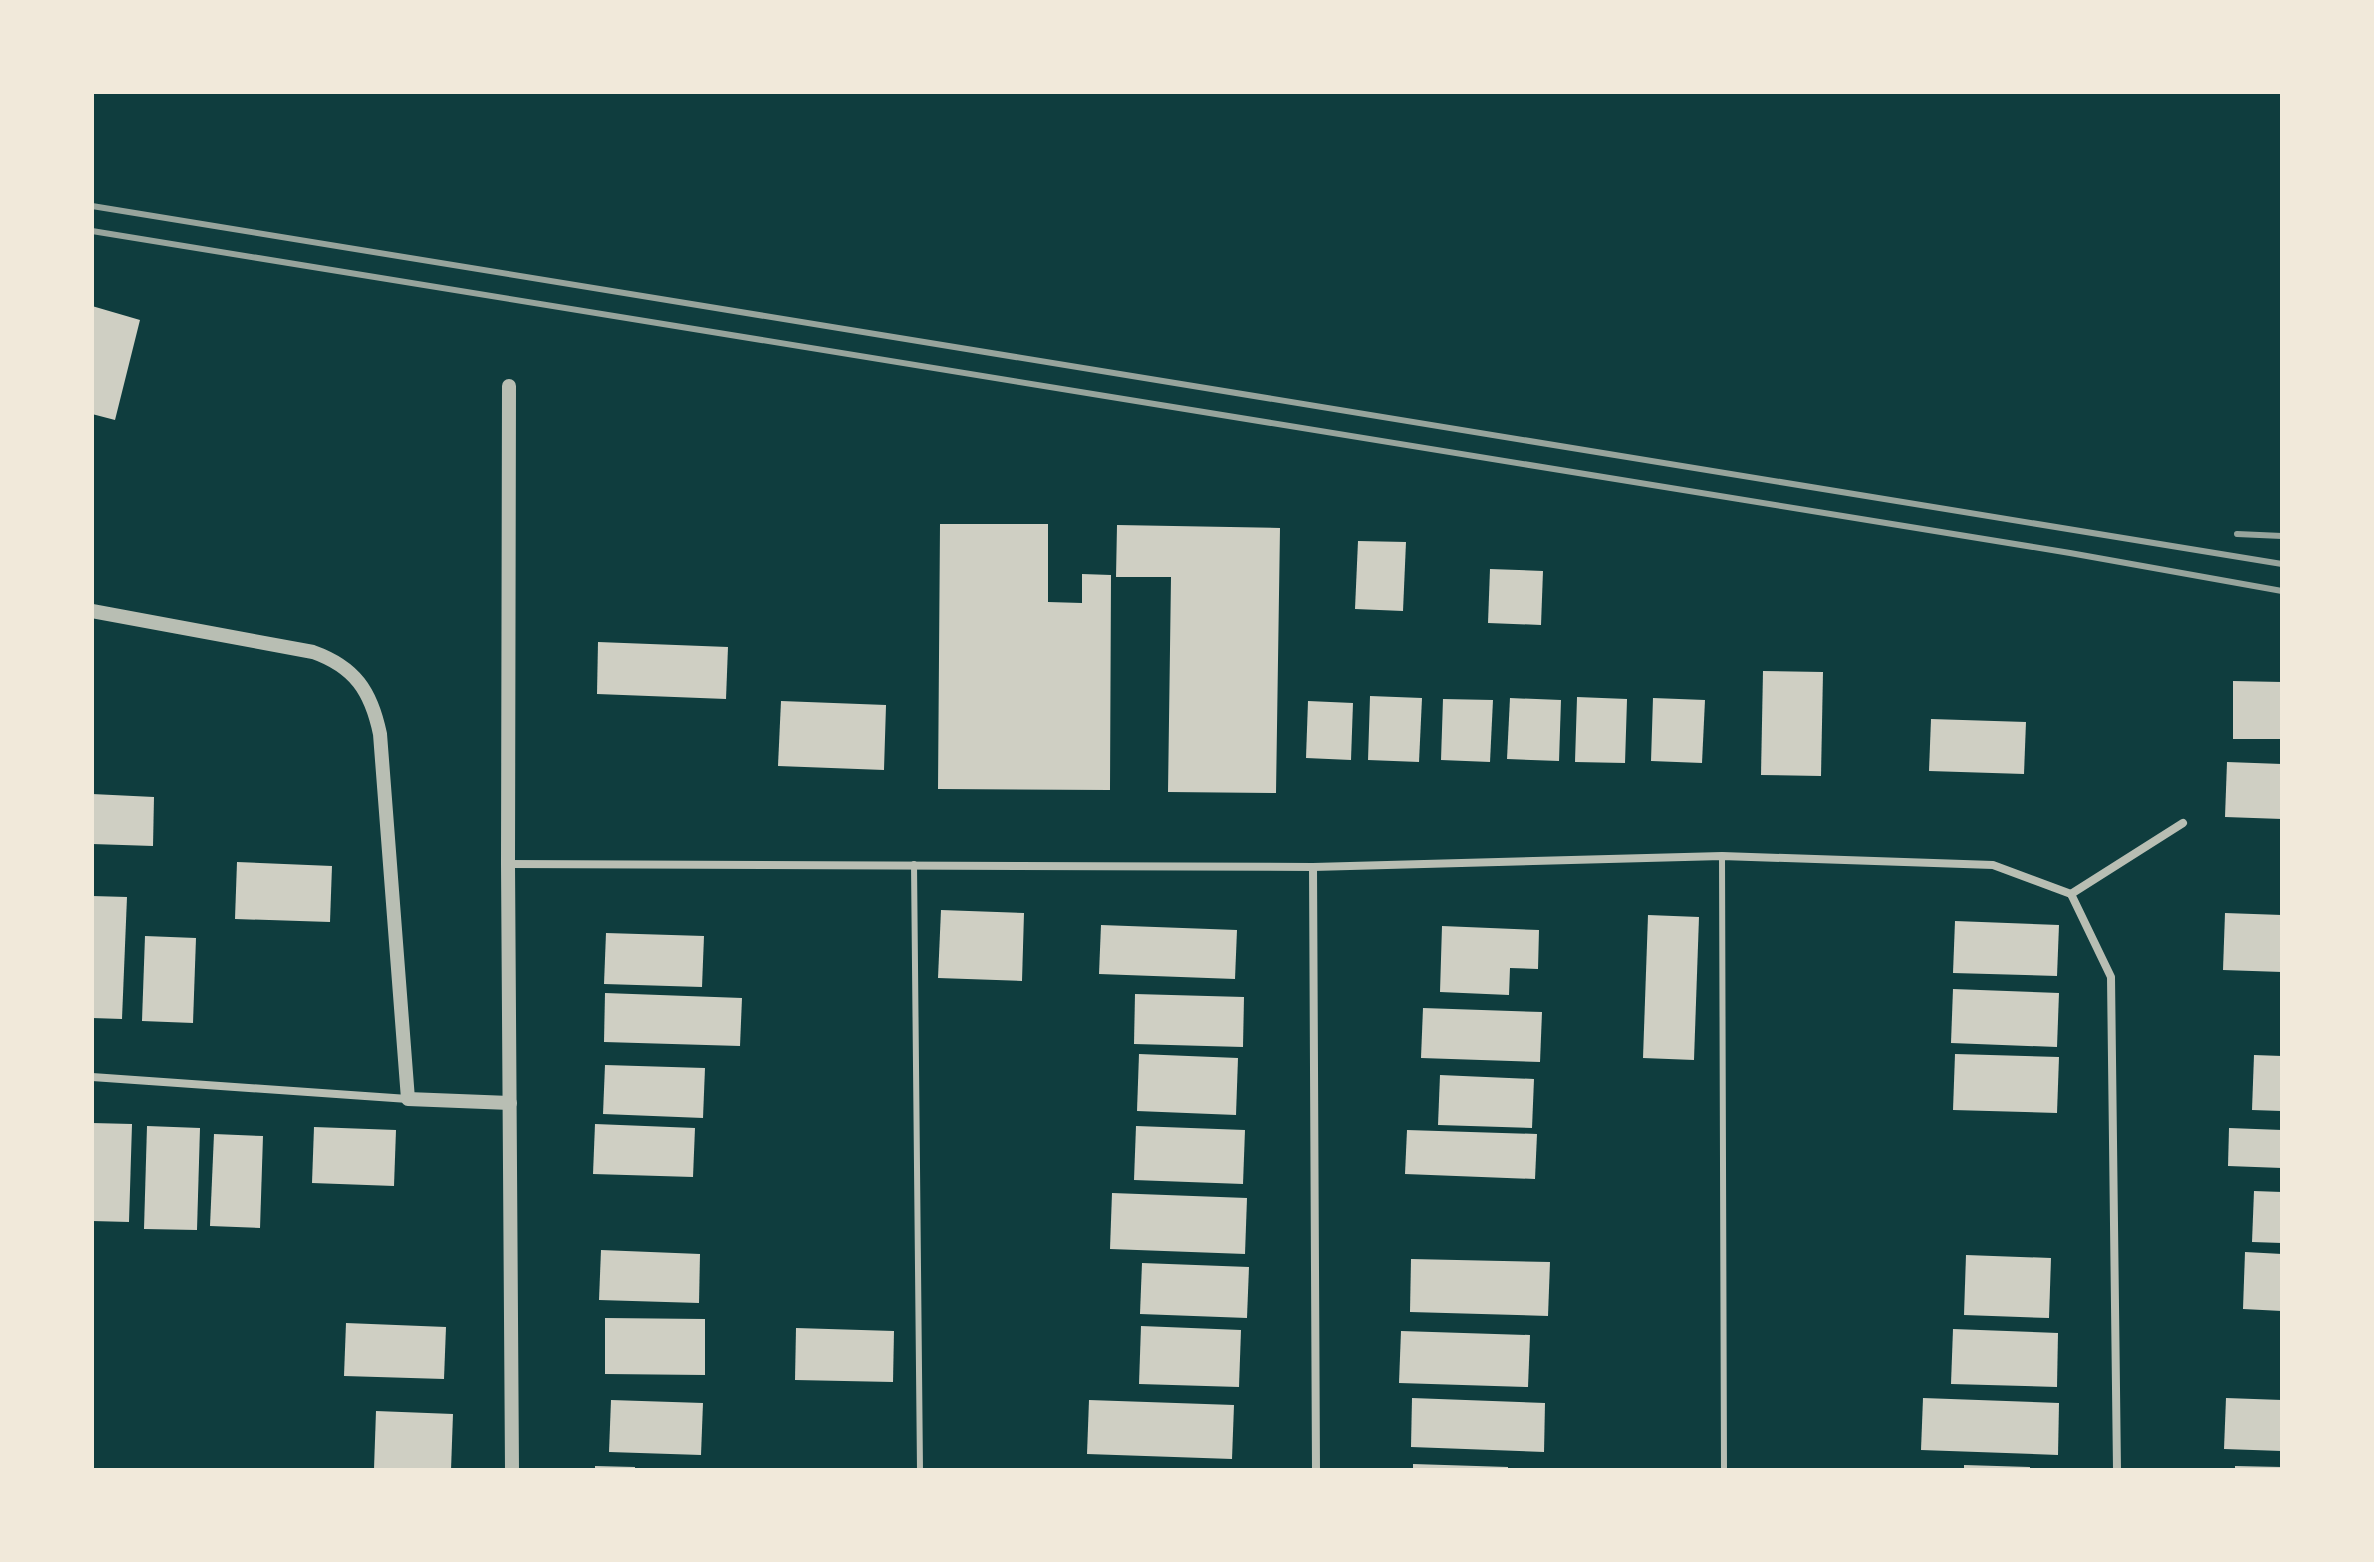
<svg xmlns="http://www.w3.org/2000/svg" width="2374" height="1562" viewBox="0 0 2374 1562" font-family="Helvetica,sans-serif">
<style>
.building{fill:#cfcfc3}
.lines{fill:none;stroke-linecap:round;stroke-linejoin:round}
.service{stroke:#b8beb3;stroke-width:6}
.minor{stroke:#b8beb3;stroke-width:8}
.tertiary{stroke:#b8beb3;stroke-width:14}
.rail{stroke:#97a49c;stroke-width:6}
</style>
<rect width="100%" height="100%" fill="#0f3d3e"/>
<g class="building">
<polygon points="92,306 140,320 115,420 92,414"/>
<polygon points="940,524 1048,524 1048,602 1082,603 1082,574 1111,575 1110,790 938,789"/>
<polygon points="1117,525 1280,528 1276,793 1168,792 1171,577 1116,577"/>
<polygon points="1358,541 1406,542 1403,611 1355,609"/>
<polygon points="1490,569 1543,571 1541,625 1488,623"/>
<polygon points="598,642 728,647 726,699 597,694"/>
<polygon points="1763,671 1823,672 1821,776 1761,775"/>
<polygon points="2233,681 2282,682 2282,739 2233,739"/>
<polygon points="1370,696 1422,698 1419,762 1368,760"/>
<polygon points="1577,697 1627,699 1625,763 1575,762"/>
<polygon points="1510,698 1561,700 1559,761 1507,759"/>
<polygon points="1653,698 1705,700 1702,763 1651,761"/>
<polygon points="1443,699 1493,700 1490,762 1441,760"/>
<polygon points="781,701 886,705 884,770 778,766"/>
<polygon points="1308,701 1353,703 1351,760 1306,758"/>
<polygon points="1931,719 2026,722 2024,774 1929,771"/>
<polygon points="2227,762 2282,764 2282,819 2225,817"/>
<polygon points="92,794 154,797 153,846 92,844"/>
<polygon points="237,862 332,866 330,922 235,919"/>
<polygon points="92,896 127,897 122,1019 92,1018"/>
<polygon points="941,910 1024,913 1022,981 938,978"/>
<polygon points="2225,913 2282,915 2282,972 2223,970"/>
<polygon points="1648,915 1699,917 1694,1060 1643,1058"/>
<polygon points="1955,921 2059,925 2057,976 1953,973"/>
<polygon points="1101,925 1237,930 1235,979 1099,974"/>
<polygon points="1442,926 1539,930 1538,969 1510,968 1509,995 1440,992"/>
<polygon points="606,933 704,936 702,987 604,984"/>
<polygon points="145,936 196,938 193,1023 142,1021"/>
<polygon points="1953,989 2059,993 2057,1047 1951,1043"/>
<polygon points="605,993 742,998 740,1046 604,1042"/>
<polygon points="1135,994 1244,997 1243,1047 1134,1044"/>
<polygon points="1423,1008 1542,1012 1540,1062 1421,1058"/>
<polygon points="1139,1054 1238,1058 1236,1115 1137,1111"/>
<polygon points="1955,1054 2059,1057 2057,1113 1953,1110"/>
<polygon points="2254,1055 2282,1056 2282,1111 2252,1110"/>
<polygon points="605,1065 705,1068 703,1118 603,1114"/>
<polygon points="1440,1075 1534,1079 1532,1128 1438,1125"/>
<polygon points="92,1123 132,1124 129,1222 92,1221"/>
<polygon points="595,1124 695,1128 693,1177 593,1174"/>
<polygon points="147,1126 200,1128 197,1230 144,1229"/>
<polygon points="1136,1126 1245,1130 1243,1184 1134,1180"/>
<polygon points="314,1127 396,1130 394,1186 312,1183"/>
<polygon points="2229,1128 2282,1130 2282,1168 2228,1166"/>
<polygon points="1407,1130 1537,1134 1535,1179 1405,1174"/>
<polygon points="214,1134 263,1136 260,1228 210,1226"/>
<polygon points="2254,1191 2282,1192 2282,1243 2252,1242"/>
<polygon points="1112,1193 1247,1198 1245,1254 1110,1249"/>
<polygon points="601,1250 700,1254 699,1303 599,1300"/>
<polygon points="2245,1252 2282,1254 2282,1311 2243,1309"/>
<polygon points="1966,1255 2051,1258 2049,1318 1964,1315"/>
<polygon points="1411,1259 1550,1262 1548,1316 1410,1312"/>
<polygon points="1142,1263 1249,1267 1247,1318 1140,1314"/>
<polygon points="605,1318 705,1319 705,1375 605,1374"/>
<polygon points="346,1323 446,1327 444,1379 344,1376"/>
<polygon points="1141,1326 1241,1330 1239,1387 1139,1384"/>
<polygon points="796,1328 894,1331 893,1382 795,1380"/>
<polygon points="1953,1329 2058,1333 2057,1387 1951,1384"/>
<polygon points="1401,1331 1530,1335 1528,1387 1399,1383"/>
<polygon points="1412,1398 1545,1403 1544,1452 1411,1447"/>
<polygon points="1923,1398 2059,1403 2058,1455 1921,1450"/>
<polygon points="2226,1398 2282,1400 2282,1451 2224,1449"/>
<polygon points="611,1400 703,1403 701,1455 609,1452"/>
<polygon points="1089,1400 1234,1405 1232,1459 1087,1454"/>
<polygon points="376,1411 453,1414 451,1470 374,1469"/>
<polygon points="1413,1464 1508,1467 1508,1470 1413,1470"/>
<polygon points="1964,1465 2030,1467 2030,1470 1964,1470"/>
<polygon points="595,1466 635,1467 635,1470 595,1470"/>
<polygon points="2235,1466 2282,1467 2282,1470 2235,1470"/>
</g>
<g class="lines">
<g class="service">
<polyline points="1722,856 1724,1470"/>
<polyline points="914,864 920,1470"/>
</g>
<g class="minor">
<polyline points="508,864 1313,867 1722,856 1993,865 2071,894"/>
<polyline points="1313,867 1316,1470"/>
<polyline points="2071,894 2111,977 2117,1470"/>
<polyline points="2071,894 2183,823"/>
<polyline points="92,1077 408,1099"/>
</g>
<g class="tertiary">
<polyline points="509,386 508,864 512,1470"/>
<path d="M92,611L313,652C355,667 371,691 380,734L408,1099L510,1103"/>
</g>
<g class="rail">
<polyline points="92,206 2282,564"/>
<polyline points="92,231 2070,553 2282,591"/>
<polyline points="2237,534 2282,536"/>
</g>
</g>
<rect width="2374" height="1562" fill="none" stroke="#f1e9da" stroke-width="188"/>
</svg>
